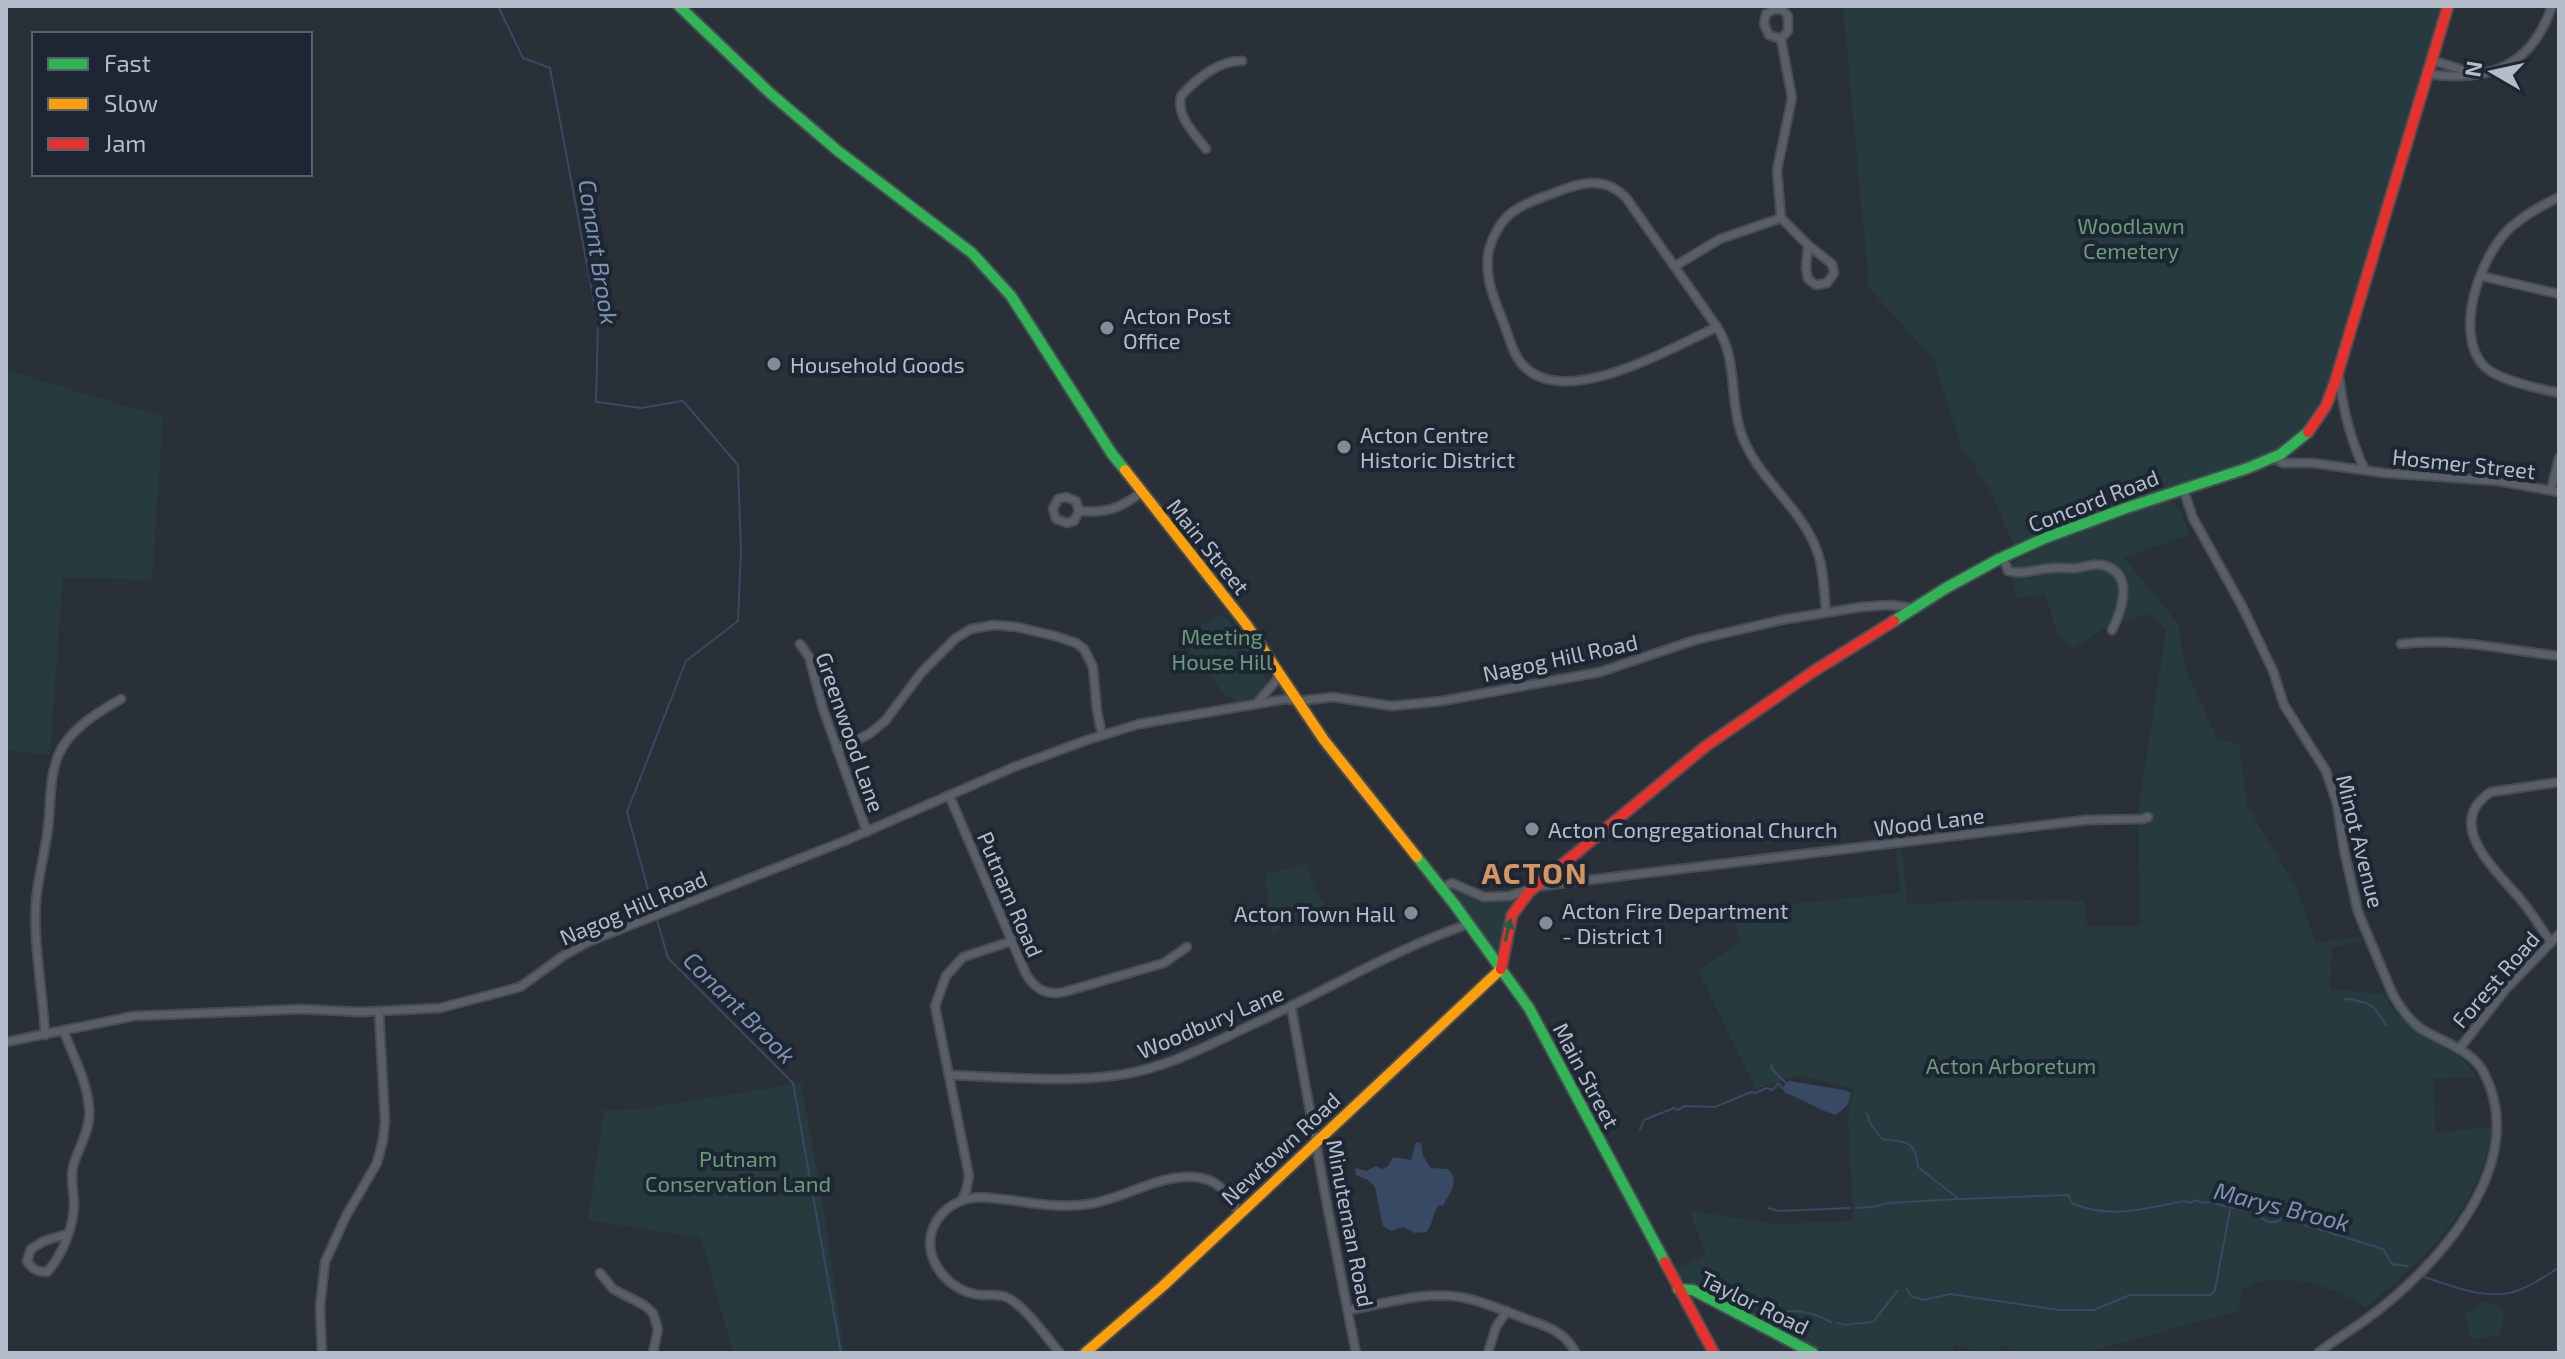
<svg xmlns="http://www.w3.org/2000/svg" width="2565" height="1359" viewBox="0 0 2565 1359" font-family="'Exo 2',sans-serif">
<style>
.green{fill:#273a3e}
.water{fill:#384963}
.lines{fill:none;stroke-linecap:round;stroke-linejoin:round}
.stream{stroke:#384963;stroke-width:2}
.street-casing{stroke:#484c53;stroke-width:11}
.fast-casing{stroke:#484c53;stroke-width:14}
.slow-casing{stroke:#484c53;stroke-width:14}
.jam-casing{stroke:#484c53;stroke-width:14}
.street{stroke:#5a5e66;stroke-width:7}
.fast{stroke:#30b455;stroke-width:10}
.slow{stroke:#ff9f0a;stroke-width:10}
.jam{stroke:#e5322d;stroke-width:10}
.oneway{fill:#255f41}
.poi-dot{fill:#848b96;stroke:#1d2633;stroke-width:3}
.labels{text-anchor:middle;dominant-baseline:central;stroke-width:8;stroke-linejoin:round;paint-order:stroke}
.park-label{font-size:22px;fill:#6b9a76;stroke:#1d2633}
.poi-label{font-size:22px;fill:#b4bcc9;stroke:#1d2633;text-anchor:start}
.street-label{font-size:22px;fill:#b4bcc9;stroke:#1d2633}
.water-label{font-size:24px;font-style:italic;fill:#7c92b1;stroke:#1d2633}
.district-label{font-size:30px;font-weight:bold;letter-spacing:2px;fill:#d59563;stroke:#1d2633}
</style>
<rect width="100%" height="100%" fill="#2a3038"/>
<g class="green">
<path d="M1843,6H2441L2331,375C2323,399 2314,421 2294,438C2261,464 2198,477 2157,490C2108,506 2060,525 2014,545L1990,490L1960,444L1934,360L1869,288Z"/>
<polygon points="6,370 163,417 152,580 63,577 50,755 6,750"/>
<path d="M2161,500C2181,502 2183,519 2189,535L2124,558L2178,623L2186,671L2217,738L2239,744L2247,805L2298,891L2316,943L2361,937L2362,941L2332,947L2330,989L2383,994C2392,1008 2402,1021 2416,1032C2440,1048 2461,1049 2476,1077L2434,1078L2435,1133L2492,1126C2483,1206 2424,1260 2365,1308C2341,1288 2290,1273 2259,1282C2253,1284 2247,1288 2242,1290L2239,1311L2083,1353H2024L2000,1345L1999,1353H1980L1954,1345L1953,1353H1826L1678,1276L1677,1268L1705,1255L1690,1211L1778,1224L1853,1221L1848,1111L1854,1088L1796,1075L1756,1089L1698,970L1741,943L1732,910L1900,893L1896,849H1902L1907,905L1982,899L2085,901V926H2140L2138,813L2166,629L2148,614L2107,627L2071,649L2057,632L2045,595L2016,598L2011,564L2056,540Z"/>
<path d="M1220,614C1249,635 1255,653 1268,685L1258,696L1239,702L1224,694L1189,648L1200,626Z"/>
<polygon points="1307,863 1313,885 1325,905 1285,924 1272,934 1265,874"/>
<polygon points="1452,887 1479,900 1513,900 1500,945 1500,964 1447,892"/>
<polygon points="801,1083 824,1210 844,1353 733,1353 701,1238 588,1220 604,1110 641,1109"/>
<path d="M2482,1302C2508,1302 2507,1316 2499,1335L2471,1340L2465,1315Z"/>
</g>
<g class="water">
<path d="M1789,1081L1844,1090L1851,1093C1849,1105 1845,1109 1835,1115C1817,1109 1803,1099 1785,1093L1783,1087Z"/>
<path d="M1416,1142L1421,1143L1423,1156L1431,1168L1448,1169C1461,1182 1449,1193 1443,1206L1439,1205C1432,1214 1434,1223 1426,1232L1415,1233L1403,1227L1391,1231L1383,1226L1382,1222L1375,1187L1368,1180L1356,1175L1355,1168L1366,1171L1376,1166L1382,1169L1388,1166L1393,1157L1411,1160Z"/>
</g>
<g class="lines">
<g class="stream">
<polyline points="498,6 523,58 550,68 598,323 596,402 641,408 683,401 738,465 741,552 738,621 686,661 627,812 653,908"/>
<polyline points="657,920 668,958 793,1083 841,1353"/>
<path d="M2345,999C2370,1001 2373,1004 2386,1025"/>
<polyline points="1772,1065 1771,1068 1787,1084"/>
<path d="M1867,1114L1871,1125L1882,1139C1906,1142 1915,1139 1918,1167L1959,1199L2068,1195L2072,1203C2110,1220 2145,1208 2184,1201L2190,1203L2197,1200L2202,1203L2213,1201L2216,1204L2258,1213C2263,1222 2274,1226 2282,1218L2383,1249L2392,1264L2407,1266"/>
<polyline points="1640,1130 1644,1120 1674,1108 1677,1110 1685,1106 1715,1107 1751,1092 1755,1093 1767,1088 1773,1090 1778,1083 1783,1089"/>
<polyline points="1768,1208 1779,1211 1850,1208"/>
<polyline points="1856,1208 1873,1207 1887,1203 1958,1199"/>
<path d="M2424,1277C2452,1286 2490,1302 2519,1290C2533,1285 2546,1275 2559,1268"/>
<polyline points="1907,1289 1911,1296 1923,1300 1950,1294 2059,1310 2094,1310 2130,1295 2211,1295 2215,1290 2230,1210"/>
<path d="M1766,1308C1776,1314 1782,1311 1792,1311C1805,1311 1820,1316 1831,1322"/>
<polyline points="1837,1323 1841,1324"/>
<polyline points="1844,1325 1873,1322 1898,1290"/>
</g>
<g class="street-casing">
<g id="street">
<polygon points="1774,9 1783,10 1788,16 1788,31 1781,39 1769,35 1764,24 1766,14"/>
<polyline points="1781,39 1792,98 1777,170 1781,218 1808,245 1832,264 1834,273 1827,283 1816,285 1808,279 1806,268 1808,245"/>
<polyline points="2432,60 2475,74"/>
<path d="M2427,74C2488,82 2531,68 2552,6"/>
<path d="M1206,149C1194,133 1176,116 1181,96C1196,79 1219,60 1242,61"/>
<path d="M2559,197C2541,206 2522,216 2508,230C2480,258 2453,333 2484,366C2497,380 2540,389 2559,393"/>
<polyline points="1675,266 1720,239 1781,218"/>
<polyline points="2481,276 2559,294"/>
<path d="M1717,327L1627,199C1602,171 1573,186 1543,197C1532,201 1519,206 1510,214C1500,222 1492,238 1489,250C1483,278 1496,302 1505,327C1511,342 1514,359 1528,370C1573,406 1673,347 1717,327C1738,359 1729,398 1741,433C1757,479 1801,506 1817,551C1824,570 1824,592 1826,612"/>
<path d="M2339,376C2343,410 2350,440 2365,470"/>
<polyline points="2274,458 2283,463 2313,463 2384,473 2498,481 2559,492"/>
<path d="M2183,488L2193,518L2243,608L2273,671L2284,705L2326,771L2337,804L2344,850L2358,912L2393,995C2400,1007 2409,1020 2420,1028C2441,1042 2472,1049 2484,1073C2531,1165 2437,1267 2368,1318C2352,1330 2334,1340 2318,1353"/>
<polyline points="2551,490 2559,458"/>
<path d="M1079,511L1076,501L1066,497L1058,499L1053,509L1056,519L1067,523L1074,521L1079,511C1108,513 1118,509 1141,493"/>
<path d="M2003,557L2008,571C2024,575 2035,569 2052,568C2060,567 2069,569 2077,568C2085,567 2094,563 2102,565C2135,572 2122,610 2112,630"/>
<polyline points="800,644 809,657 823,709 867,832"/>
<path d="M2401,644C2453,637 2507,650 2559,656"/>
<polyline points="1257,703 1280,676"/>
<polyline points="837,750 869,734 885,721 921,673 956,638 971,629 994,625 1017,627 1055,636 1076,643 1084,649 1093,667 1097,711 1102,735"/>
<path d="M949,795L1026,974C1035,989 1046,996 1064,992L1164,963L1187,947"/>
<polyline points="1441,888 1452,883 1484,897 1510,896 1535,887 1572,882 2086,820 2143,819 2148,817"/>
<path d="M2550,941C2541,928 2532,913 2521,900C2497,871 2442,824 2491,792L2559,782"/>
<polyline points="1291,1006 1328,1210 1356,1353"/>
<path d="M63,1030C73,1055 87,1081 89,1107C92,1129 78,1147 73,1167C70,1179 74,1191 74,1204C74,1226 62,1256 47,1272C37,1272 32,1269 27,1261L31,1249L44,1241L67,1234"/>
<path d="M45,1035C43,991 33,945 36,901C38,877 45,853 48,828C51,804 49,778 58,756C68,730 98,712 121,699"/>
<polyline points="6,1042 134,1016 301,1009 360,1012 440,1008 520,987 563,956 588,942 847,840 1014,767 1087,740 1139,724 1286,699 1298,701 1333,697 1392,706 1442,701 1600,672 1695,640 1781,620 1861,607 1890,605 1913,608"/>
<polyline points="2459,1049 2506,989 2559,934"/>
<path d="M949,1075C1001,1077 1067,1083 1119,1075C1169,1068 1214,1042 1260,1021C1329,989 1396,948 1469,924"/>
<polyline points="961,1201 966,1191 969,1176 935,1006 946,976 963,957 1012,941"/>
<polyline points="600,1273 613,1289 644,1305 653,1313 658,1329 653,1353"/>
<path d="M1349,1310C1385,1304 1423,1291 1460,1297C1483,1301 1505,1311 1526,1319C1547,1326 1565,1332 1576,1353"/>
<polyline points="322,1353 320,1307 325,1262 346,1216 377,1163 383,1140 385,1121 379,1012"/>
<path d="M1060,1353C1045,1336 1030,1312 1010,1299C999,1292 986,1297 974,1294C951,1289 930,1267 930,1242C931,1221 947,1204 967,1199C981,1195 996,1199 1010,1200C1036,1204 1062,1208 1089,1204C1124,1199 1166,1170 1201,1178C1222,1182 1230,1197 1239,1214"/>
<polyline points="1488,1353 1496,1327 1507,1311"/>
</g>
</g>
<g class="fast-casing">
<g id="fast">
<polyline points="679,6 770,93 838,151 972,253 1011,296 1112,454 1125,470"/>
<polyline points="1894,621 1946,588 1999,559 2045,538 2126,508 2248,468 2281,454 2308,432"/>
<polyline points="1417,857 1455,905 1529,1008 1665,1262"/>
<polyline points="1678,1289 1693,1290 1813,1353"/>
</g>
</g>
<g class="slow-casing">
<g id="slow">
<polyline points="1125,470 1246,624 1324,740 1417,857"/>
<polyline points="1085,1353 1163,1286 1501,969"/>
</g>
</g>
<g class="jam-casing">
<g id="jam">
<polyline points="2308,432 2326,406 2335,382 2448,6"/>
<polyline points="1501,969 1512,915 1529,892 1706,746 1814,671 1894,621"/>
<polyline points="1665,1262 1714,1353"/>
</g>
</g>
<use href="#street" class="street"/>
<use href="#fast" class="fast"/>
<use href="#slow" class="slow"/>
<use href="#jam" class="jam"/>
</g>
<defs><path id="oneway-solid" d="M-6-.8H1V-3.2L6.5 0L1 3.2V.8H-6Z" transform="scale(2)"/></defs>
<use class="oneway" href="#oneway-solid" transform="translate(1508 930) rotate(-76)"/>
<g class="poi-dot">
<circle cx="1107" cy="328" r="8"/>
<circle cx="774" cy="364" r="8"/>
<circle cx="1344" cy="447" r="8"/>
<circle cx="1532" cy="829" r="8"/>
<circle cx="1411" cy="913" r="8"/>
<circle cx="1546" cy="923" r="8"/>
</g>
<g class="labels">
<g class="park-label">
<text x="2131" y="225">Woodlawn<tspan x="2131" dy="25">Cemetery</tspan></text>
<text x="1222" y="636">Meeting<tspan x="1222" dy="25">House Hill</tspan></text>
<text x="2011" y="1065">Acton Arboretum</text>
<text x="738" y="1158">Putnam<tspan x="738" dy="25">Conservation Land</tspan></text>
</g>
<g class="poi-label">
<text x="1123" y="315">Acton Post<tspan x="1123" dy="25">Office</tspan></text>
<text x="790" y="364">Household Goods</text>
<text x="1360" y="434">Acton Centre<tspan x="1360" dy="25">Historic District</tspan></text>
<text x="1548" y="829">Acton Congregational Church</text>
<text x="1562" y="910">Acton Fire Department<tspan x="1562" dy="25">- District 1</tspan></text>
<text x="1395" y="913" text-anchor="end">Acton Town Hall</text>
</g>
<g class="street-label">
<text transform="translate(2464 463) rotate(6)">Hosmer Street</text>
<text transform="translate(2093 500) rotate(-21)">Concord Road</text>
<text transform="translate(1209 546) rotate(51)">Main Street</text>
<text transform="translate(1560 657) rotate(-12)">Nagog Hill Road</text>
<text transform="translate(851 732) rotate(71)">Greenwood Lane</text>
<text transform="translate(1929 821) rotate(-7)">Wood Lane</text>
<text transform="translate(2361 841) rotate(76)">Minot Avenue</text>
<text transform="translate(1011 894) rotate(67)">Putnam Road</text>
<text transform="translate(633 907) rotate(-23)">Nagog Hill Road</text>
<text transform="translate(2495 979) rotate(-49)">Forest Road</text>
<text transform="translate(1210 1021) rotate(-23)">Woodbury Lane</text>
<text transform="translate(1587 1075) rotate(62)">Main Street</text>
<text transform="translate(1280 1148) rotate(-43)">Newtown Road</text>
<text transform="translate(1351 1223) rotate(79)">Minuteman Road</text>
<text transform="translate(1755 1302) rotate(26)">Taylor Road</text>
</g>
<g class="water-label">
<text transform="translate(599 252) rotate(81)">Conant Brook</text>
<text transform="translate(740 1007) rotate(45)">Conant Brook</text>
<text transform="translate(2282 1206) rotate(14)">Marys Brook</text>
</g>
<g class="district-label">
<text x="1535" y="872">ACTON</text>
</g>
</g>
<rect width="2565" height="1359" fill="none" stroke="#b4bcc9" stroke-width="16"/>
<rect x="32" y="32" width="280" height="144" fill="#1d2633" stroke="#59626f" stroke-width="2"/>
<rect x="48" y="58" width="40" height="12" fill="#30b455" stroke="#59626f" stroke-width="2"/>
<text x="104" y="72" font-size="24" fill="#b4bcc9">Fast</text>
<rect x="48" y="98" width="40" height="12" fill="#ff9f0a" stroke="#59626f" stroke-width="2"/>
<text x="104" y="112" font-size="24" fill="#b4bcc9">Slow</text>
<rect x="48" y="138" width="40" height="12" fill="#e5322d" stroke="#59626f" stroke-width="2"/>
<text x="104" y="152" font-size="24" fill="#b4bcc9">Jam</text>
<g transform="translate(2493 72) rotate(279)" stroke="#1d2633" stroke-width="6" paint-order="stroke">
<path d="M0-6L14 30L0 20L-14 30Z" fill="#b4bcc9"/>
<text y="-12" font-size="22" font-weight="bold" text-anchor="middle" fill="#b4bcc9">N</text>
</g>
</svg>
